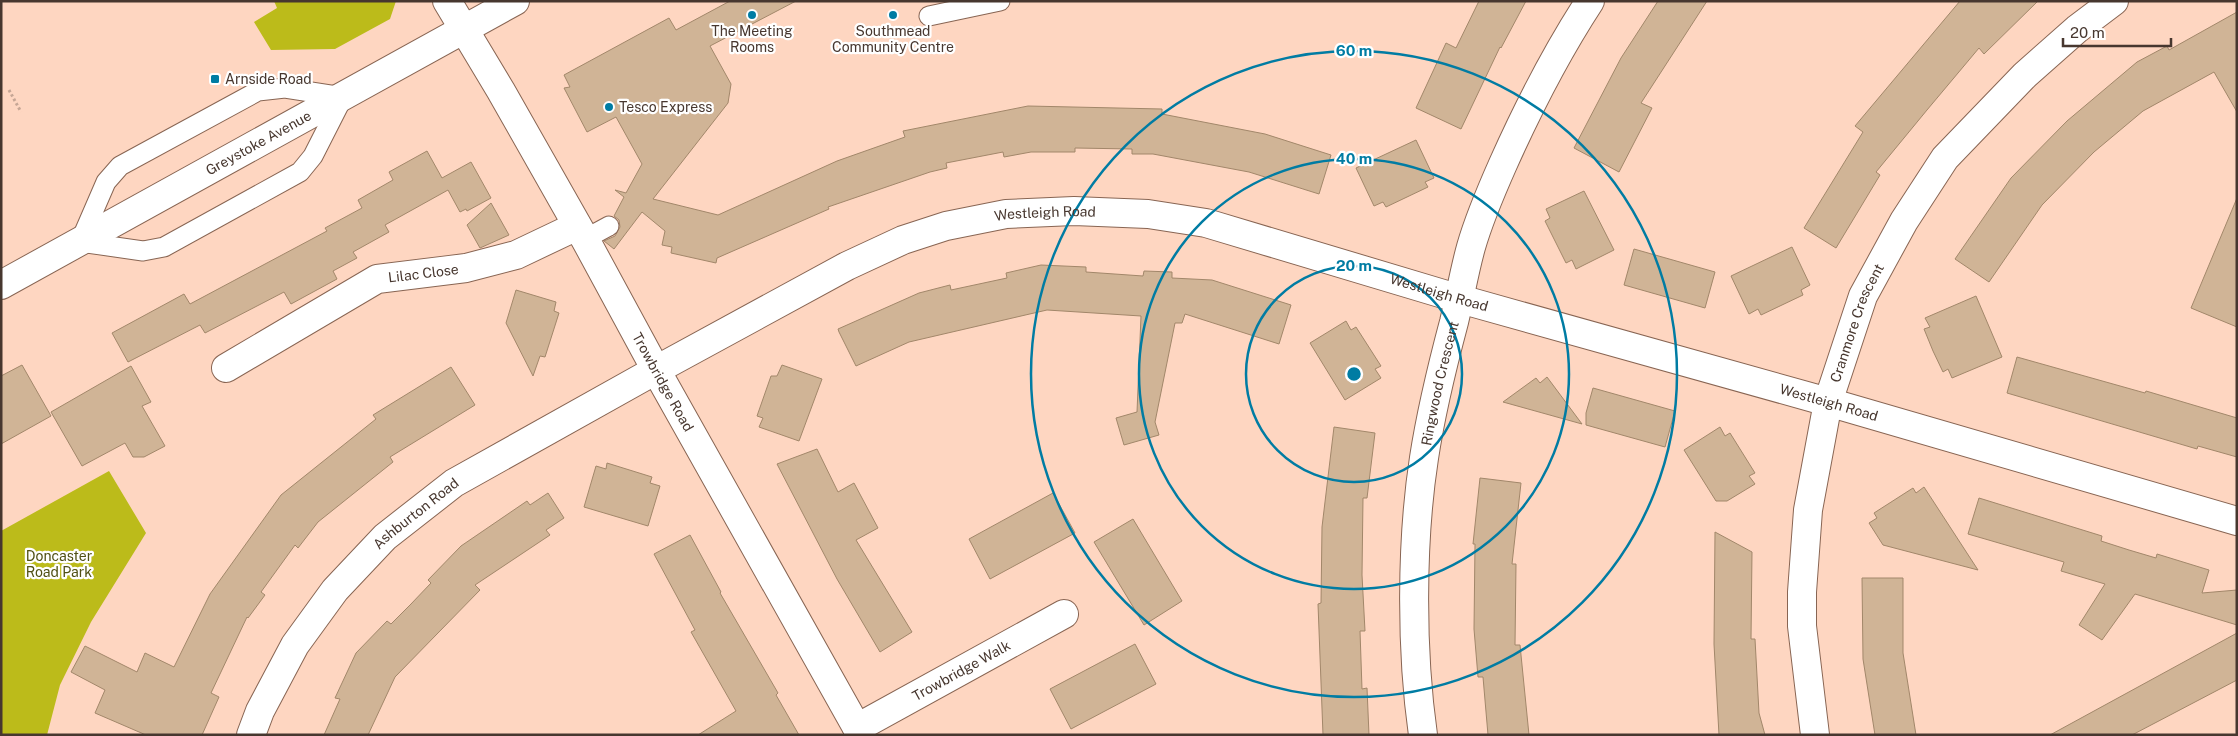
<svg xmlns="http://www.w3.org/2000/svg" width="2238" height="736" viewBox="0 0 2238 736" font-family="'Public Sans',sans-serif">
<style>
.green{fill:#bcbb1a}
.building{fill:#d0b496;stroke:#a2876a}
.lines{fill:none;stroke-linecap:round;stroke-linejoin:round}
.service-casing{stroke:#886553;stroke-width:21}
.minor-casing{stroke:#886553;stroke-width:30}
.tertiary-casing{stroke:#886553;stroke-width:30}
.path{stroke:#c6a695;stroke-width:3;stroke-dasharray:2.5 2.5;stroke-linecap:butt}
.service{stroke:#fff;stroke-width:19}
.minor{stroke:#fff;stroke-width:28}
.tertiary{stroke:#fff;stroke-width:28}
.ring{fill:none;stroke:#007ca3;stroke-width:2.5}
.poi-dot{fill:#007ca3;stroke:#fff;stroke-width:2}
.labels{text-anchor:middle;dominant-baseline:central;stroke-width:4.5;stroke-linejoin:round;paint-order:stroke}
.poi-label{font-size:14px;fill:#47372f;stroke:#fff}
.street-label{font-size:14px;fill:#47372f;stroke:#fff}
.park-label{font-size:14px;fill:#505014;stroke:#fff}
.centre{fill:#007ca3;stroke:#fff;stroke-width:2.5}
.ring-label{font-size:15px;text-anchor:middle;font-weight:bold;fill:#007ca3;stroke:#fff;stroke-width:4.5;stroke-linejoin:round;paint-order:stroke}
</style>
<rect width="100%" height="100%" fill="#fed6c1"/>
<g class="green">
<polygon points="274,1 396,1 390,19 335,49 271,50 254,22 277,8"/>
<polygon points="109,471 146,533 91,622 60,685 47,735 1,735 1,531"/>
</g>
<g class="building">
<polygon points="730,1 796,1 710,46 731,84 728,103 653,199 718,215 837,161 905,137 903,131 1028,106 1162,109 1162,114 1265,134 1331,155 1319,194 1249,172 1153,154 1132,154 1132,149 1075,148 1075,152 1031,152 1004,157 1003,152 946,163 947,168 930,172 828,207 829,209 717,258 716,263 671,253 672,247 662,245 665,231 642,212 614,249 604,241 615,236 620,227 619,220 614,216 624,197 615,190 626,193 642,164 616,117 587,132 564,88 570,87 564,75 669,18 676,30"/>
<polygon points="1479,1 1526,1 1501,48 1500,47 1461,129 1416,108 1446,43 1456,48"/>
<polygon points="1658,1 1707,1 1641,103 1652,108 1619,172 1574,148 1621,58"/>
<polygon points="1960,1 2038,1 1984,54 1979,48 1927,110 1876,172 1880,175 1836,248 1804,228 1863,132 1855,126"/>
<polygon points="2237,12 2237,112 2214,72 2143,111 2094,152 2042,205 1989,282 1955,259 2011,178 2067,121 2137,62 2167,46 2169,50"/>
<polygon points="1416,140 1434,178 1425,182 1428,187 1386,207 1383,202 1374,206 1356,168"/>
<polygon points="427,151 442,178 471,162 491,198 467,211 466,209 460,212 448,190 385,225 389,232 353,252 357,258 333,271 337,279 291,304 284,292 205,333 200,325 128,362 112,333 184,294 190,304 327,231 325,228 362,208 358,200 393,180 389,172"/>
<polygon points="1584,191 1614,250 1576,269 1572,260 1566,263 1545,221 1550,218 1546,209"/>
<polygon points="2237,198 2237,327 2191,308"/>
<polygon points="491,203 509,235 480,248 467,225"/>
<polygon points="1792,247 1810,285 1801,290 1803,295 1761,315 1758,309 1749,314 1731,276"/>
<polygon points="1634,249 1715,272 1705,308 1624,285"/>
<polygon points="1041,265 1086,267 1086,272 1143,276 1144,271 1172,272 1172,278 1212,280 1291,305 1279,344 1185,314 1182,323 1175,323 1155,422 1159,435 1124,445 1116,418 1137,412 1141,316 1047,310 909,342 856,366 839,332 838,329 919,293 950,285 951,290 1007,278 1006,273"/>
<polygon points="516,290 556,302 554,311 559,313 545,357 540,356 533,376 506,323"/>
<polygon points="1976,296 2002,357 1952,378 1948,369 1943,372 1933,351 1924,329 1930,327 1925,318"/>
<polygon points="1346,321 1351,330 1356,327 1381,366 1375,369 1381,378 1345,400 1310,343"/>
<polygon points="2017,357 2145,393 2146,391 2237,418 2237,457 2198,446 2197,449 2007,393"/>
<polygon points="22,365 51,416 1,444 1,376"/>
<polygon points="782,365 822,379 799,441 759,427 763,418 757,416 771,376 777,376"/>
<polygon points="131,366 151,402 142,406 165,446 144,457 133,457 125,443 82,466 51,412"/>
<polygon points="451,367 475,405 390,457 393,462 318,522 298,548 295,545 261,592 265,595 248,618 247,617 211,693 219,697 202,735 146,735 95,713 105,690 71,672 85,646 137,672 145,653 174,667 210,594 281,495 376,419 373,415"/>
<polygon points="1547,377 1582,424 1503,402 1536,378 1540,383"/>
<polygon points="1593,388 1675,411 1665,447 1586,425 1586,413"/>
<polygon points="1334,427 1375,433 1367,498 1363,498 1362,575 1365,631 1360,631 1362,689 1367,688 1369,735 1323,735 1318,604 1321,603 1322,527"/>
<polygon points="1720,427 1725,436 1730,433 1755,473 1749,476 1755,484 1727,501 1716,501 1684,450"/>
<polygon points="817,449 838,492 854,483 878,528 856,540 912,632 880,652 837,579 777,464"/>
<polygon points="607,463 652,477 650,483 660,486 648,526 584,507 596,466 606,469"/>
<polygon points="1480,478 1521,483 1512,564 1516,564 1515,645 1520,645 1529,735 1488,735 1483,677 1478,677 1474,629 1475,544 1473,544"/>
<polygon points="1924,487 1978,570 1883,545 1869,523 1877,518 1874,513 1913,488 1916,493"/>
<polygon points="548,493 564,518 546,530 550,535 475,585 480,590 395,677 368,735 324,735 340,699 335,698 356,653 387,621 391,624 411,604 431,583 428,580 461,546 527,501 530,505"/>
<polygon points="1053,493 1075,533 990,579 969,539"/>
<polygon points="1979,498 2102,536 2101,541 2129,550 2156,558 2157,554 2209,570 2202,593 2237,590 2237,625 2135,594 2102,640 2079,625 2105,584 2061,571 2064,562 1968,534"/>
<polygon points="1133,519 1182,601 1144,625 1094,542"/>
<polygon points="1715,532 1752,552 1751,639 1755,639 1759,713 1765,735 1719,735 1714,644"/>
<polygon points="690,535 721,592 720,593 778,693 776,695 799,735 698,735 736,711 691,632 695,630 654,554"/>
<polygon points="1862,578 1903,578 1903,653 1916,735 1875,735 1863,659"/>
<polygon points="2237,633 2237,680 2132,735 2050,735"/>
<polygon points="1135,644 1156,684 1071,729 1050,689"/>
</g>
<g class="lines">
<g class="service-casing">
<g id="service">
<polyline points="929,16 1000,1"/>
<polygon points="285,88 343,97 313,156 300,172 164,247 143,251 80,242 106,182 120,166 258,91"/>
<polyline points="585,239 609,226"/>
</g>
</g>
<g class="minor-casing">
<g id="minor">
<path id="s1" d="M447,1L501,91L585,239L656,370L861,735"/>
<path id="s2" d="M226,368L377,279L466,268L516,255L577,226"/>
<path id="s3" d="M857,728L1064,614"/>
<path id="s4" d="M251,735L260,711L295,645L335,590L385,537L454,483L656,370L847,266L903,240L946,226L1006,214L1074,211L1148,214L1206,223L1460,299L1828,402L2237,521"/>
<path id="s5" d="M1423,735C1411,651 1411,542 1424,458C1431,412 1442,367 1454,322C1460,297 1464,272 1471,247C1479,219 1491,191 1503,164C1528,108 1556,53 1590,1"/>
<path id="s6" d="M1815,735L1802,626V592L1808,510L1828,402L1863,296L1904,221L1945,158L2025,75L2077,29L2114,1"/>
</g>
</g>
<g class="tertiary-casing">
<g id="tertiary">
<path id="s7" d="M1,285L515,1"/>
</g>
</g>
<polyline class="path" points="9,90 21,112"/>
<use href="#service" class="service"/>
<use href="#minor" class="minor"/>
<use href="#tertiary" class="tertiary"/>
</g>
<g class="ring">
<circle cx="1354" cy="374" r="108"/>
<circle cx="1354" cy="374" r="215"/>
<circle cx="1354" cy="374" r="323"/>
</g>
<g class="poi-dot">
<circle cx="752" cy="15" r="5"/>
<circle cx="893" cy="15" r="5"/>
<rect x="210" y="74" width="10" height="10" rx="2.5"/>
<circle cx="609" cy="107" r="5"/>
</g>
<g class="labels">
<g class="poi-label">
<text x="752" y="31">The Meeting<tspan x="752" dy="16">Rooms</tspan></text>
<text x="893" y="31">Southmead<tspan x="893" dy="16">Community Centre</tspan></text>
<text x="225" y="79" text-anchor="start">Arnside Road</text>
<text x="619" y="107" text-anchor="start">Tesco Express</text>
</g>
<g class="street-label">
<text stroke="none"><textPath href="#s7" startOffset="294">Greystoke Avenue</textPath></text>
<text stroke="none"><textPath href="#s4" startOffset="985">Westleigh Road</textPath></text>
<text stroke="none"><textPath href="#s2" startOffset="222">Lilac Close</textPath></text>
<text stroke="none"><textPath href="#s4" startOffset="1390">Westleigh Road</textPath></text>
<text stroke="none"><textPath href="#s6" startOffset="420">Cranmore Crescent</textPath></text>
<text stroke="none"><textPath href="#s1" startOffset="438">Trowbridge Road</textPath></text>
<text stroke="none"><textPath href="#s5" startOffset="354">Ringwood Crescent</textPath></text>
<text stroke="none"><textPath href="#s4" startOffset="1795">Westleigh Road</textPath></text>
<text stroke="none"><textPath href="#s4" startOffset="280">Ashburton Road</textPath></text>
<text stroke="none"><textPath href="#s3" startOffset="119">Trowbridge Walk</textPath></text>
</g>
<g class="park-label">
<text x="59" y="556">Doncaster<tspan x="59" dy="16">Road Park</tspan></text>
</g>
</g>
<circle cx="1354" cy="374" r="8" class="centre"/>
<g class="ring-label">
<text x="1354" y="56">60 m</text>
<text x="1354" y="164">40 m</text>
<text x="1354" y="271">20 m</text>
</g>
<rect width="2238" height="736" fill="none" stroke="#47372f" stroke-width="5"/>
<path d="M2063 38v8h108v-8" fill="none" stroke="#47372f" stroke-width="2.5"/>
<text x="2070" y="38" font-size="15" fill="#47372f" stroke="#ffffff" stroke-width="4" paint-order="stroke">20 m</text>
</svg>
